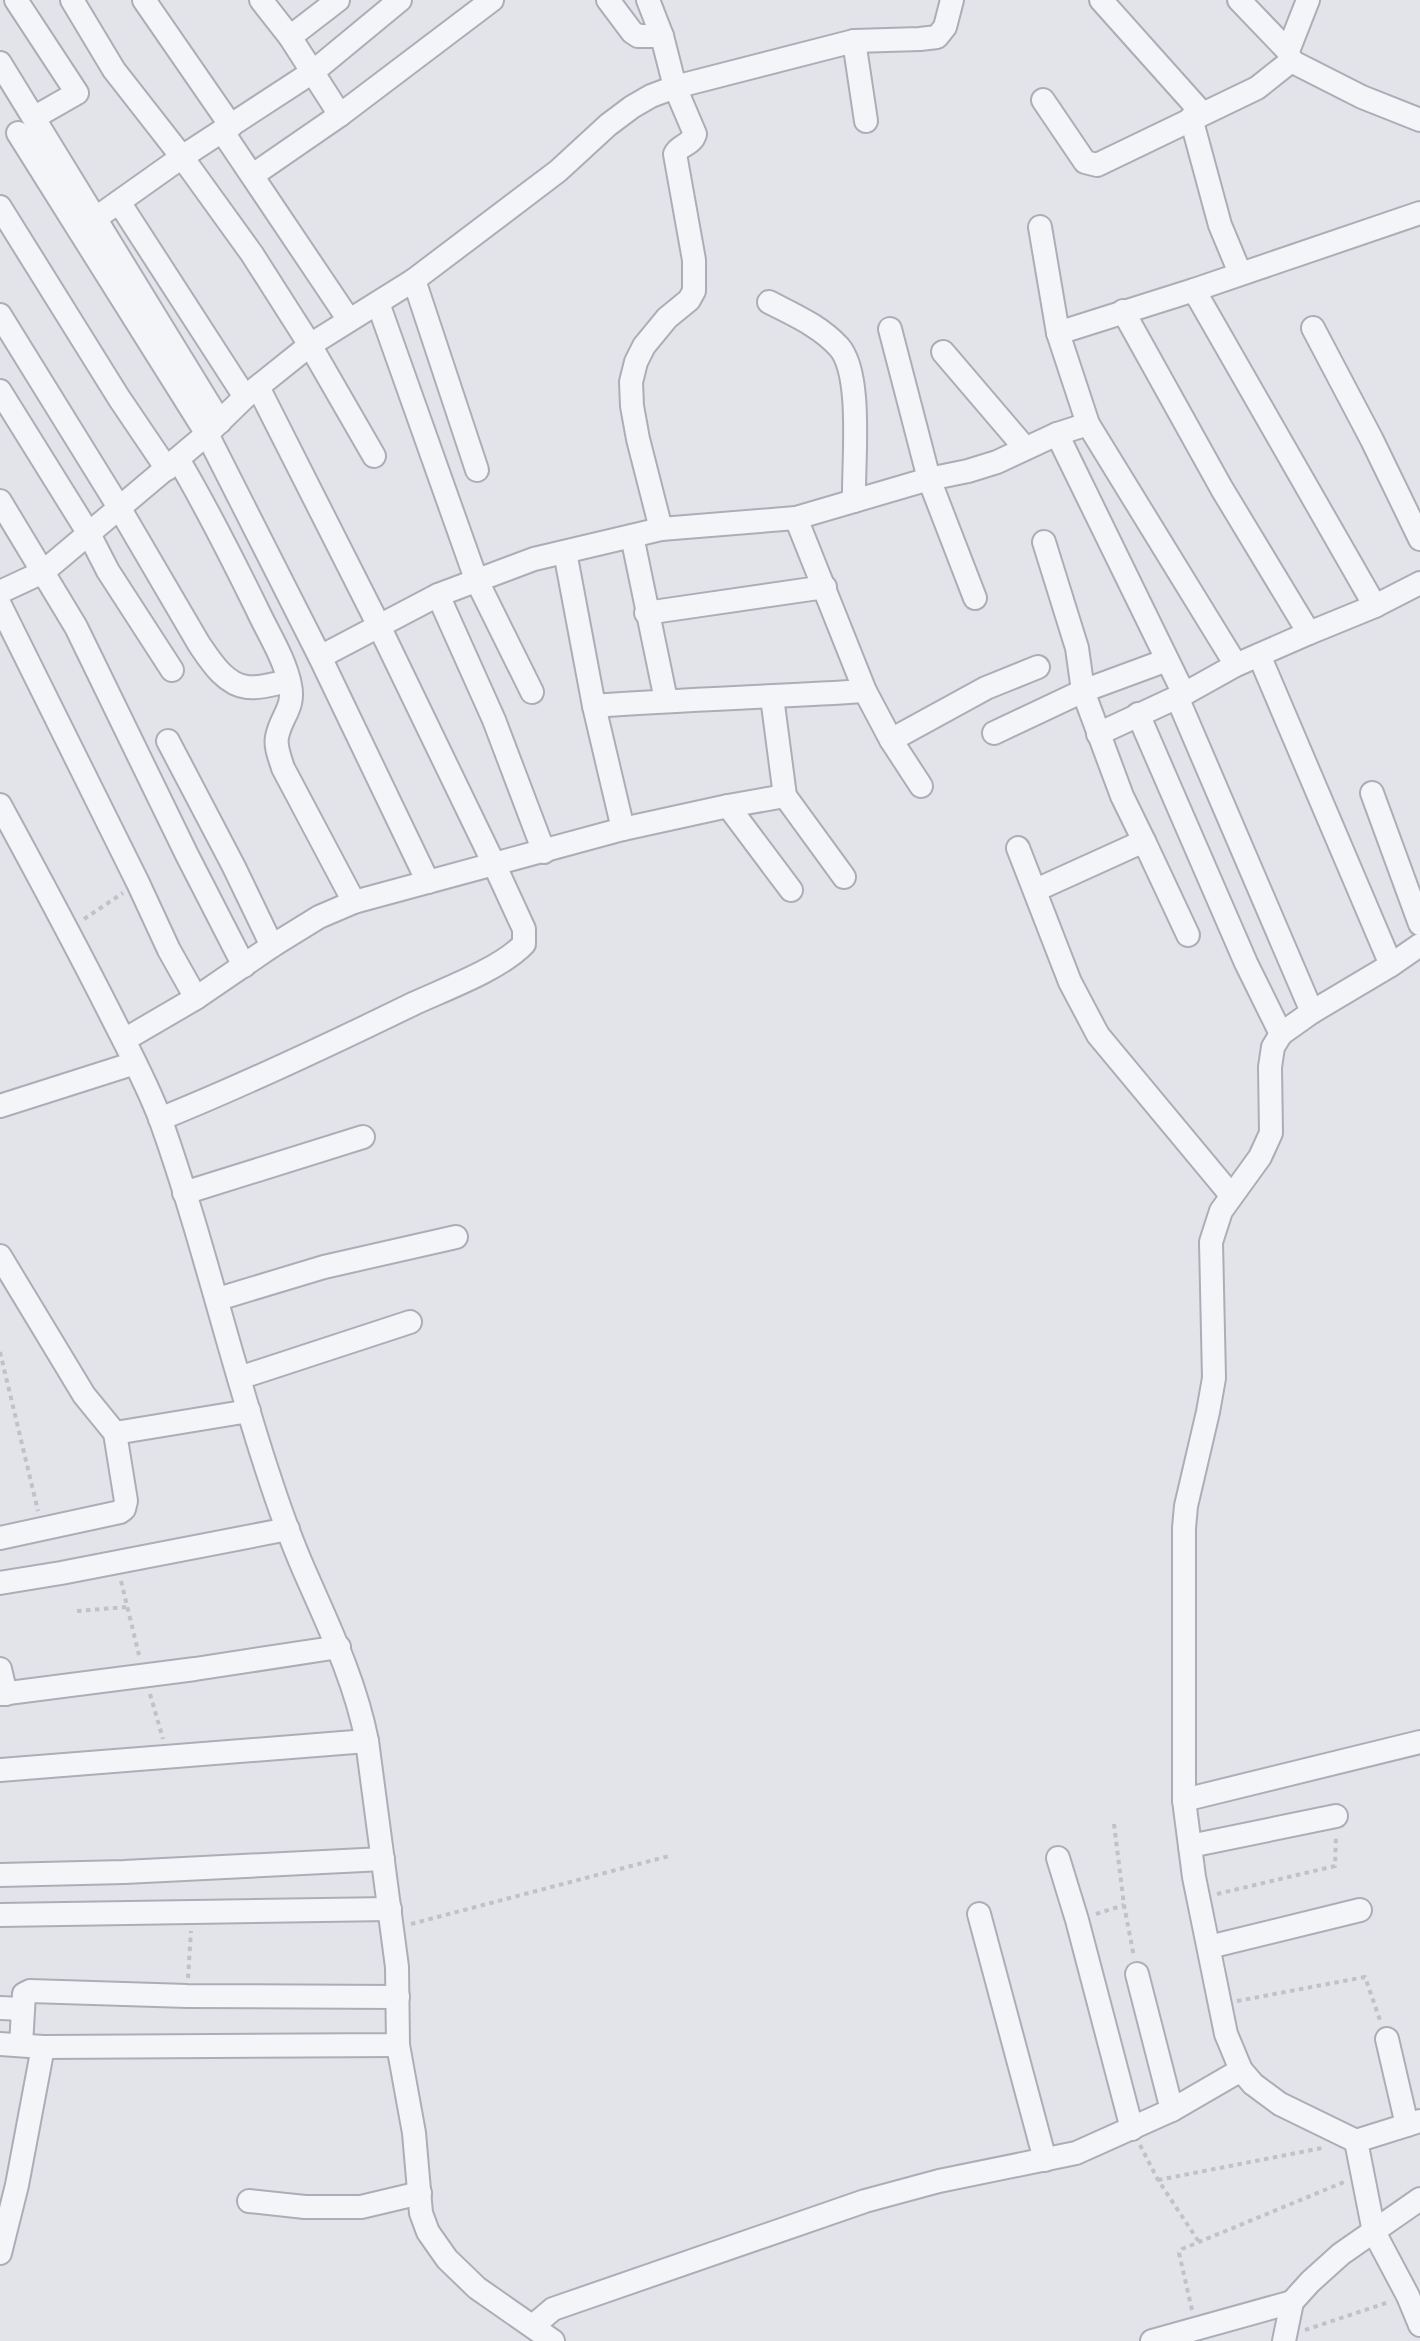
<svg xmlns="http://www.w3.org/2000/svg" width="1420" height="2341" viewBox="0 0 1420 2341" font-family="'Fira Sans',sans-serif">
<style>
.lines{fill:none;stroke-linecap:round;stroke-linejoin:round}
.minor-casing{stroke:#abaeb6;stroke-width:26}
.path{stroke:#c0c2c8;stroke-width:4;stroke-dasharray:4.5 4.5;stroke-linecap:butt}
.minor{stroke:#f4f5f8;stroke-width:22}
</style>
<rect width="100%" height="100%" fill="#e2e4e9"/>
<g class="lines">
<g class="minor-casing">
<g id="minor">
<polyline points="16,0 77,93 35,117"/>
<polyline points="72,0 114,70 182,157 252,254 310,345 374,456"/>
<polyline points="144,0 231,126"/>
<polyline points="261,0 290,37 340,115"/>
<polyline points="608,0 632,32 638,36 662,36"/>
<path d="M648,0L662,36L675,87L695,134C692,145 679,145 675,154L694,260V291L689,300L667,318L644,346L636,362L631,382L632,406L638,439L661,529"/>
<polyline points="1101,0 1202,113"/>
<polyline points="1239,0 1288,51"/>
<polyline points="290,37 338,0"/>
<polyline points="854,41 866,121"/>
<polyline points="1291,61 1362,97 1420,120"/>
<polyline points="1291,61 1288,51 1308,0"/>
<polyline points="0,63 220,422"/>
<polyline points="1043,100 1085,162 1097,165 1257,88 1291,61"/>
<polyline points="1191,118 1220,225 1240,273"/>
<polyline points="222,131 349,320"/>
<polyline points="18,133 207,434 320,657 428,882"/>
<polyline points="253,175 340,115 492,0"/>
<polyline points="119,202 245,397"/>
<polyline points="0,207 119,398 167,469"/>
<polyline points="96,218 182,157 314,71 400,0"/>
<polyline points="1040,227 1058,333 1088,424 1236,665"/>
<polyline points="414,280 477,470"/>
<polyline points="1194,290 1375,606"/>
<path d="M769,302C794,315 820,326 839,347C863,374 853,463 854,501"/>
<polyline points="378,303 476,579 532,692"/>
<polyline points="1123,311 1222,489 1309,633 1375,606 1420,583"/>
<path d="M0,315L120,509L199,644C210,660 225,685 247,687C260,689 276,683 289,681"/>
<polyline points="1313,328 1372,440 1420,539"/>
<polyline points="890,329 929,479 975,598"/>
<polyline points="1058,333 1194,290 1420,213"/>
<polyline points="943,352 1025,448"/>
<polyline points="0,391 89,534 108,571 172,670"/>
<polyline points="1057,434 1184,694"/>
<path d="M178,459C207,508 232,558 257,609C268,633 285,659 290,685C295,708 281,716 277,737C275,747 280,758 283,768L354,902"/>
<polyline points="0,501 76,627 187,855 244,966"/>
<polyline points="796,518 865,691 891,740 921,786"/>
<polyline points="632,536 666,700"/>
<polyline points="1044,542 1077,648 1083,691 1122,796 1144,841"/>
<polyline points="565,552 594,706 623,829"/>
<polyline points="0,592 43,572 207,434 245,397 310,345 414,280 558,171 608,125 632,107 651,96 675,87 854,41 920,39 937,37 945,27 952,0"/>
<polyline points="438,595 494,720 544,852"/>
<polyline points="0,605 138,883 169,950 196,998"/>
<polyline points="646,613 825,587"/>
<polyline points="1259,655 1391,965"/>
<polyline points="320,657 438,595 534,559 661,529 796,518 929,479 968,471 997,462 1057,434 1088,424"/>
<polyline points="772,697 785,796 844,877"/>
<polyline points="1177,697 1312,1012"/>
<path d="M594,706C685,699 775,697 865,691"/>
<polyline points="1138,714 1246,963 1281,1034"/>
<polyline points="994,733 1083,691 1167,660"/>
<polyline points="1098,734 1184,694 1236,665 1309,633"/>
<polyline points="891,740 986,688 1038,667"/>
<polyline points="168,741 234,867 272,946"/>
<polyline points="1372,793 1420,924"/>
<path d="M0,805C37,873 74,942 109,1011C127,1047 147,1083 161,1121C202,1236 229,1355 267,1470C278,1504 290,1538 304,1570C329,1627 355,1680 367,1741L397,1967L398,2045L43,2047"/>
<polyline points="728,806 791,890"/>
<polyline points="1018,848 1070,982 1098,1035 1231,1195"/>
<polyline points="1036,890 1144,841 1188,935"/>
<polyline points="1420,945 1391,965 1312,1012 1281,1034 1273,1047 1270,1067 1271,1133 1260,1157 1221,1211 1211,1242 1214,1378 1208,1412 1186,1506 1184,1528 1184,1800 1194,1877 1226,2034 1241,2070 1253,2084 1280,2104 1356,2141 1420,2121"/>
<polyline points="124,1040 196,998 272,946 319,917 354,902 623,829 728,806 785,796"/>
<polyline points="0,1106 135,1063"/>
<path d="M160,1119C247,1084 331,1044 415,1003C448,988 500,969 524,944V929L494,864L378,624L258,387"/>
<polyline points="184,1193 363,1137"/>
<polyline points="0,1256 84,1395 115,1433 126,1501 124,1509 120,1512 0,1538"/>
<polyline points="218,1299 324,1267 456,1237"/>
<polyline points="239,1378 410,1322"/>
<polyline points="115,1433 249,1411"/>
<polyline points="0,1583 61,1573 288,1529"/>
<polyline points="0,1669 6,1694"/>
<polyline points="0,1694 195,1669 339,1647"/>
<polyline points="0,1770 367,1741"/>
<polyline points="1184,1800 1420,1742"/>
<polyline points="1190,1846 1336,1816"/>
<polyline points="1058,1858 1077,1920 1132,2129"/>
<polyline points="0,1875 124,1872 383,1859"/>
<polyline points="979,1914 1045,2160"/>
<polyline points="0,1915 390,1909"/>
<polyline points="1209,1947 1360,1910"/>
<polyline points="0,2008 22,2009"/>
<polyline points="1387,2039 1407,2125"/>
<polyline points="0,2044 43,2047 17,2185 0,2253"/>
<polyline points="21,2045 24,1994 30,1991 187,1996 398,1997"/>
<polyline points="398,2045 414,2133 421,2213 428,2232 447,2259 477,2288 553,2341"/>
<polyline points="1172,2110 1241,2070"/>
<polyline points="1356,2141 1374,2232 1408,2296 1420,2325"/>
<polyline points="249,2201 305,2207 361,2207 420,2193"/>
<polyline points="533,2326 553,2309 865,2201 939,2181 1076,2153 1172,2110 1137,1974"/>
<polyline points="1152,2341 1292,2302"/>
<polyline points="1284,2341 1292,2302 1310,2282 1341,2254 1420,2199"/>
</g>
</g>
<g class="path">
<polyline points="84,919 123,893"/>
<polyline points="0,1352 38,1511"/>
<polyline points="121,1581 139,1655"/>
<polyline points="77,1611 127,1607"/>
<polyline points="150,1694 163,1739"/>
<polyline points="1114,1824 1124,1905 1134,1957"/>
<polyline points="1217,1894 1335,1866 1336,1836"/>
<polyline points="1096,1914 1124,1905"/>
<polyline points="411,1924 669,1856"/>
<polyline points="188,1978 191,1931"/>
<polyline points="1237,2001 1365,1977 1380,2020"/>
<polyline points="1140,2145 1158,2180 1199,2242"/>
<polyline points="1158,2180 1322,2148"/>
<polyline points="1192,2310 1179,2253 1182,2249 1344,2182"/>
<polyline points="1305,2330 1389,2302"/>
</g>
<use href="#minor" class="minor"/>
</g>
</svg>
